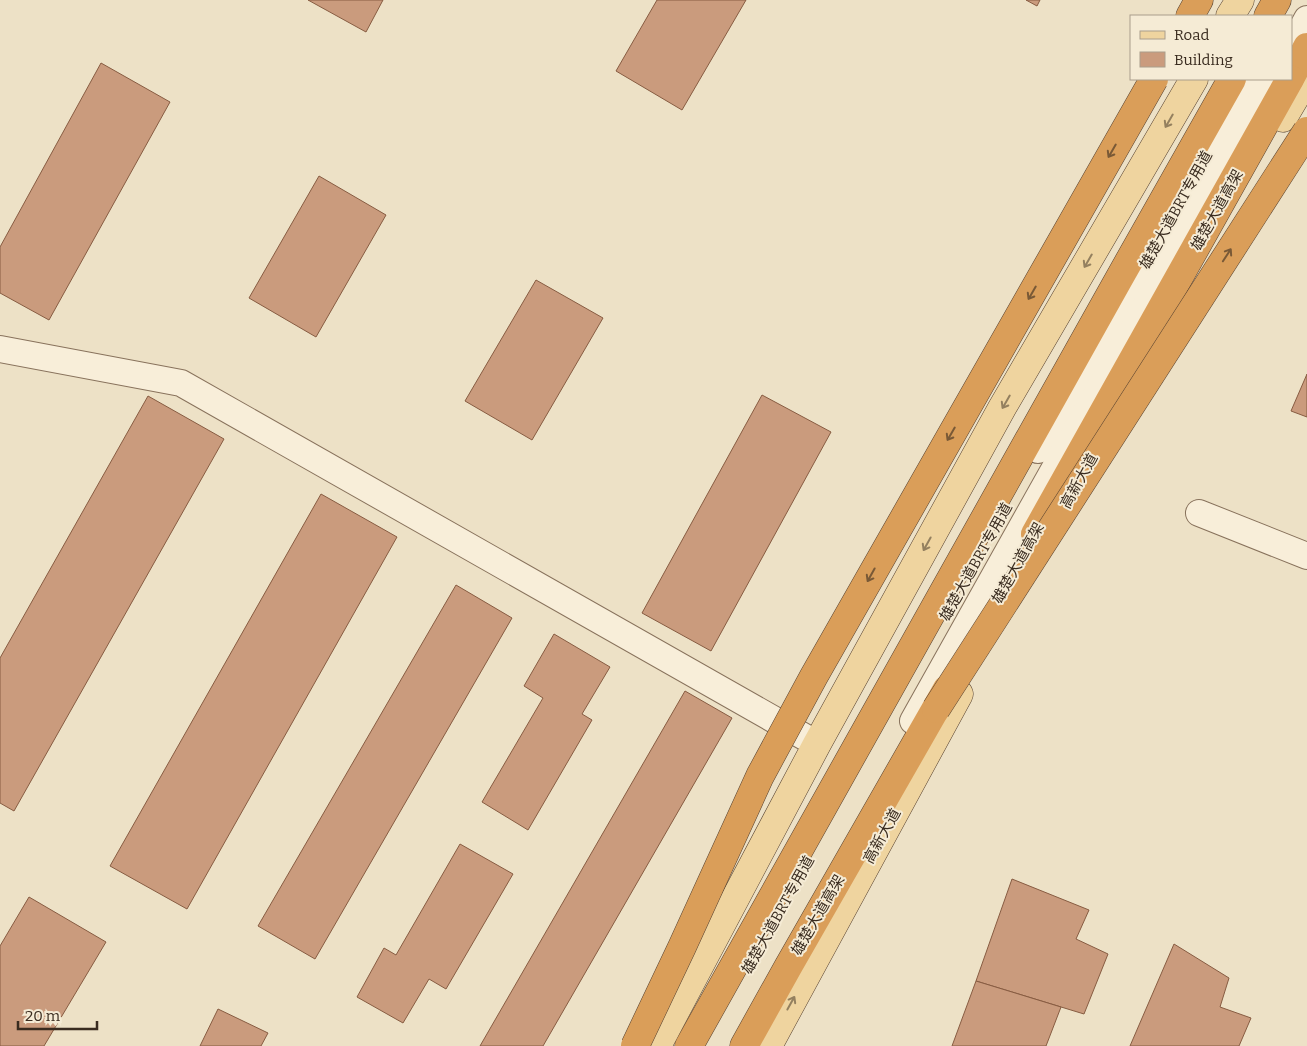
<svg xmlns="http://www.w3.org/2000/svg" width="1307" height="1046" viewBox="0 0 1307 1046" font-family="Bitter,'Noto Sans SC',serif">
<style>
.building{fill:#ca9b7d;stroke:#875c42}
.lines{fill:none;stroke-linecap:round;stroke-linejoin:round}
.minor-casing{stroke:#88725c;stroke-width:28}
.major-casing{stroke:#564130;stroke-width:29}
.highway-casing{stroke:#564130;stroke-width:29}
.minor{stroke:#f8eed9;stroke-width:26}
.major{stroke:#efd49f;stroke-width:28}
.highway{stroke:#da9e59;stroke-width:28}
.highway-bridge-casing{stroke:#564130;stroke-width:29;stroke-linecap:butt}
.highway-bridge{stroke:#da9e59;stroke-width:28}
.oneway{stroke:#94805f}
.oneway2{stroke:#795936}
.labels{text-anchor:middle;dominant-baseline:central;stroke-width:4;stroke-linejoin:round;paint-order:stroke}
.street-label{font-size:15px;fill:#392b1f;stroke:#f5ebd5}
</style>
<rect width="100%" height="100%" fill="#ede1c6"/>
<g class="building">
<polygon points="308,0 383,0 366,32"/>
<polygon points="657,0 746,0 682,110 616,71"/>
<polygon points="1026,0 1040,0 1037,6"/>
<polygon points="101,63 170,102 49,320 0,293 0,247"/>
<polygon points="319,176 386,215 316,337 249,298"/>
<polygon points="536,280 603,318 532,440 465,401"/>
<polygon points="1307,374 1307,417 1291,411"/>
<polygon points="762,395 831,432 711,651 642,613"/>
<polygon points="148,396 224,439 14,811 0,803 0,658"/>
<polygon points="321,494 397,537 187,909 110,866"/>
<polygon points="456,585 512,618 315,959 258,926"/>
<polygon points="554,634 610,667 582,714 592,720 528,830 482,802 543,698 524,686"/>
<polygon points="685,691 732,718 543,1046 480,1046"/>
<polygon points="460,844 513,874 446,989 429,979 403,1023 357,997 384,948 396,955"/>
<polygon points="1012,879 1089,910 1076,939 1108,954 1084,1014 976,981"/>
<polygon points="29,897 106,942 44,1046 0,1046 0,946"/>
<polygon points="1174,944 1229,978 1220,1007 1251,1018 1239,1046 1130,1046"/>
<polygon points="976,981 1061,1007 1046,1046 952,1046"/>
<polygon points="218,1009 268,1033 261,1046 200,1046"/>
</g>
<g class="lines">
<g class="minor-casing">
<g id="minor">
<polyline points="1291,48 1307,19"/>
<polyline points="0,349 181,383 817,744"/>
<polyline points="1038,450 1188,189 1248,79"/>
<polyline points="1199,513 1307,556"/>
<polyline points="913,721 1273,79"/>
</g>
</g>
<g class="major-casing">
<g id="major">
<polyline points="1230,16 1240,0"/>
<polyline points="1283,118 1307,77"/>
<polyline points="657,1046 817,744 1002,408 1194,79"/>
<polyline points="768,1046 959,694"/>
</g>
</g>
<g class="highway-casing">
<g id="highway">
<polyline points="1190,16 1199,0"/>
<polyline points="1268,16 1277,0"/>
<polyline points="1291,77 1307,47"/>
<polyline points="1035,534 1290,79"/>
<polyline points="689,1046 1120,277 1232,79"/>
<polyline points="744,1046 788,967 947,689"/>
</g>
</g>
<use href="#minor" class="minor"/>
<use href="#major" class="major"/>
<use href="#highway" class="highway"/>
<g class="highway-bridge-casing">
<g id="highway-bridge">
<polyline points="936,709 1307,131"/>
<polyline points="635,1046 682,947 760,776 814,676 1154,79"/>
</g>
</g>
<use href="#highway-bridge" class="highway-bridge"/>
</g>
<defs><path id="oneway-shaft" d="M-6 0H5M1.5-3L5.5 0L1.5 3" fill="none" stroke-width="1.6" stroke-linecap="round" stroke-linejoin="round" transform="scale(1.25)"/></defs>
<g class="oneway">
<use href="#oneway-shaft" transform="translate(1169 121) rotate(120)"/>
<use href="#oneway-shaft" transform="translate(1088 261) rotate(120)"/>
<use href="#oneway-shaft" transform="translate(1006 402) rotate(120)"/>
<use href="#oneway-shaft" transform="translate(927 544) rotate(119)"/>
<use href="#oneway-shaft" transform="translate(791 1003) rotate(-61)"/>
</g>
<g class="oneway2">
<use href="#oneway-shaft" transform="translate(1112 151) rotate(120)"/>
<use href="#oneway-shaft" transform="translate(1227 255) rotate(-57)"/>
<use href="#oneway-shaft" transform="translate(1032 293) rotate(120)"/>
<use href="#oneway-shaft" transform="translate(951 434) rotate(120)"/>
<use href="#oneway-shaft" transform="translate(871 575) rotate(119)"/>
</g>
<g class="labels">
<g class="street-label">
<text transform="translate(1176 210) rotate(-61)">雄楚大道BRT专用道</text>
<text transform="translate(1217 210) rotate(-61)">雄楚大道高架</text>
<text transform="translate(1079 481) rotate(-61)">高新大道</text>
<text transform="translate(976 562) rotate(-61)">雄楚大道BRT专用道</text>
<text transform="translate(1018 563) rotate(-61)">雄楚大道高架</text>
<text transform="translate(882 836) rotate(-61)">高新大道</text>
<text transform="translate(778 915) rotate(-61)">雄楚大道BRT专用道</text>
<text transform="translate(818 915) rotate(-60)">雄楚大道高架</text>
</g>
</g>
<rect x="1130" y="15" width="162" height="65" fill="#f5ebd5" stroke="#aa9e8c"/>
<rect x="1140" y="31" width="25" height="8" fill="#efd49f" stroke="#aa9e8c"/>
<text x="1174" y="40" font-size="15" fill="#392b1f">Road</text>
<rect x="1140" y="52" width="25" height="15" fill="#ca9b7d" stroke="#aa9e8c"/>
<text x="1174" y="65" font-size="15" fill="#392b1f">Building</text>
<path d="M18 1021v8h79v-8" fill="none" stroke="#392b1f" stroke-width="2.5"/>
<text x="25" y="1021" font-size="15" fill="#392b1f" stroke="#f5ebd5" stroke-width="4" paint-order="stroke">20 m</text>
</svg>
